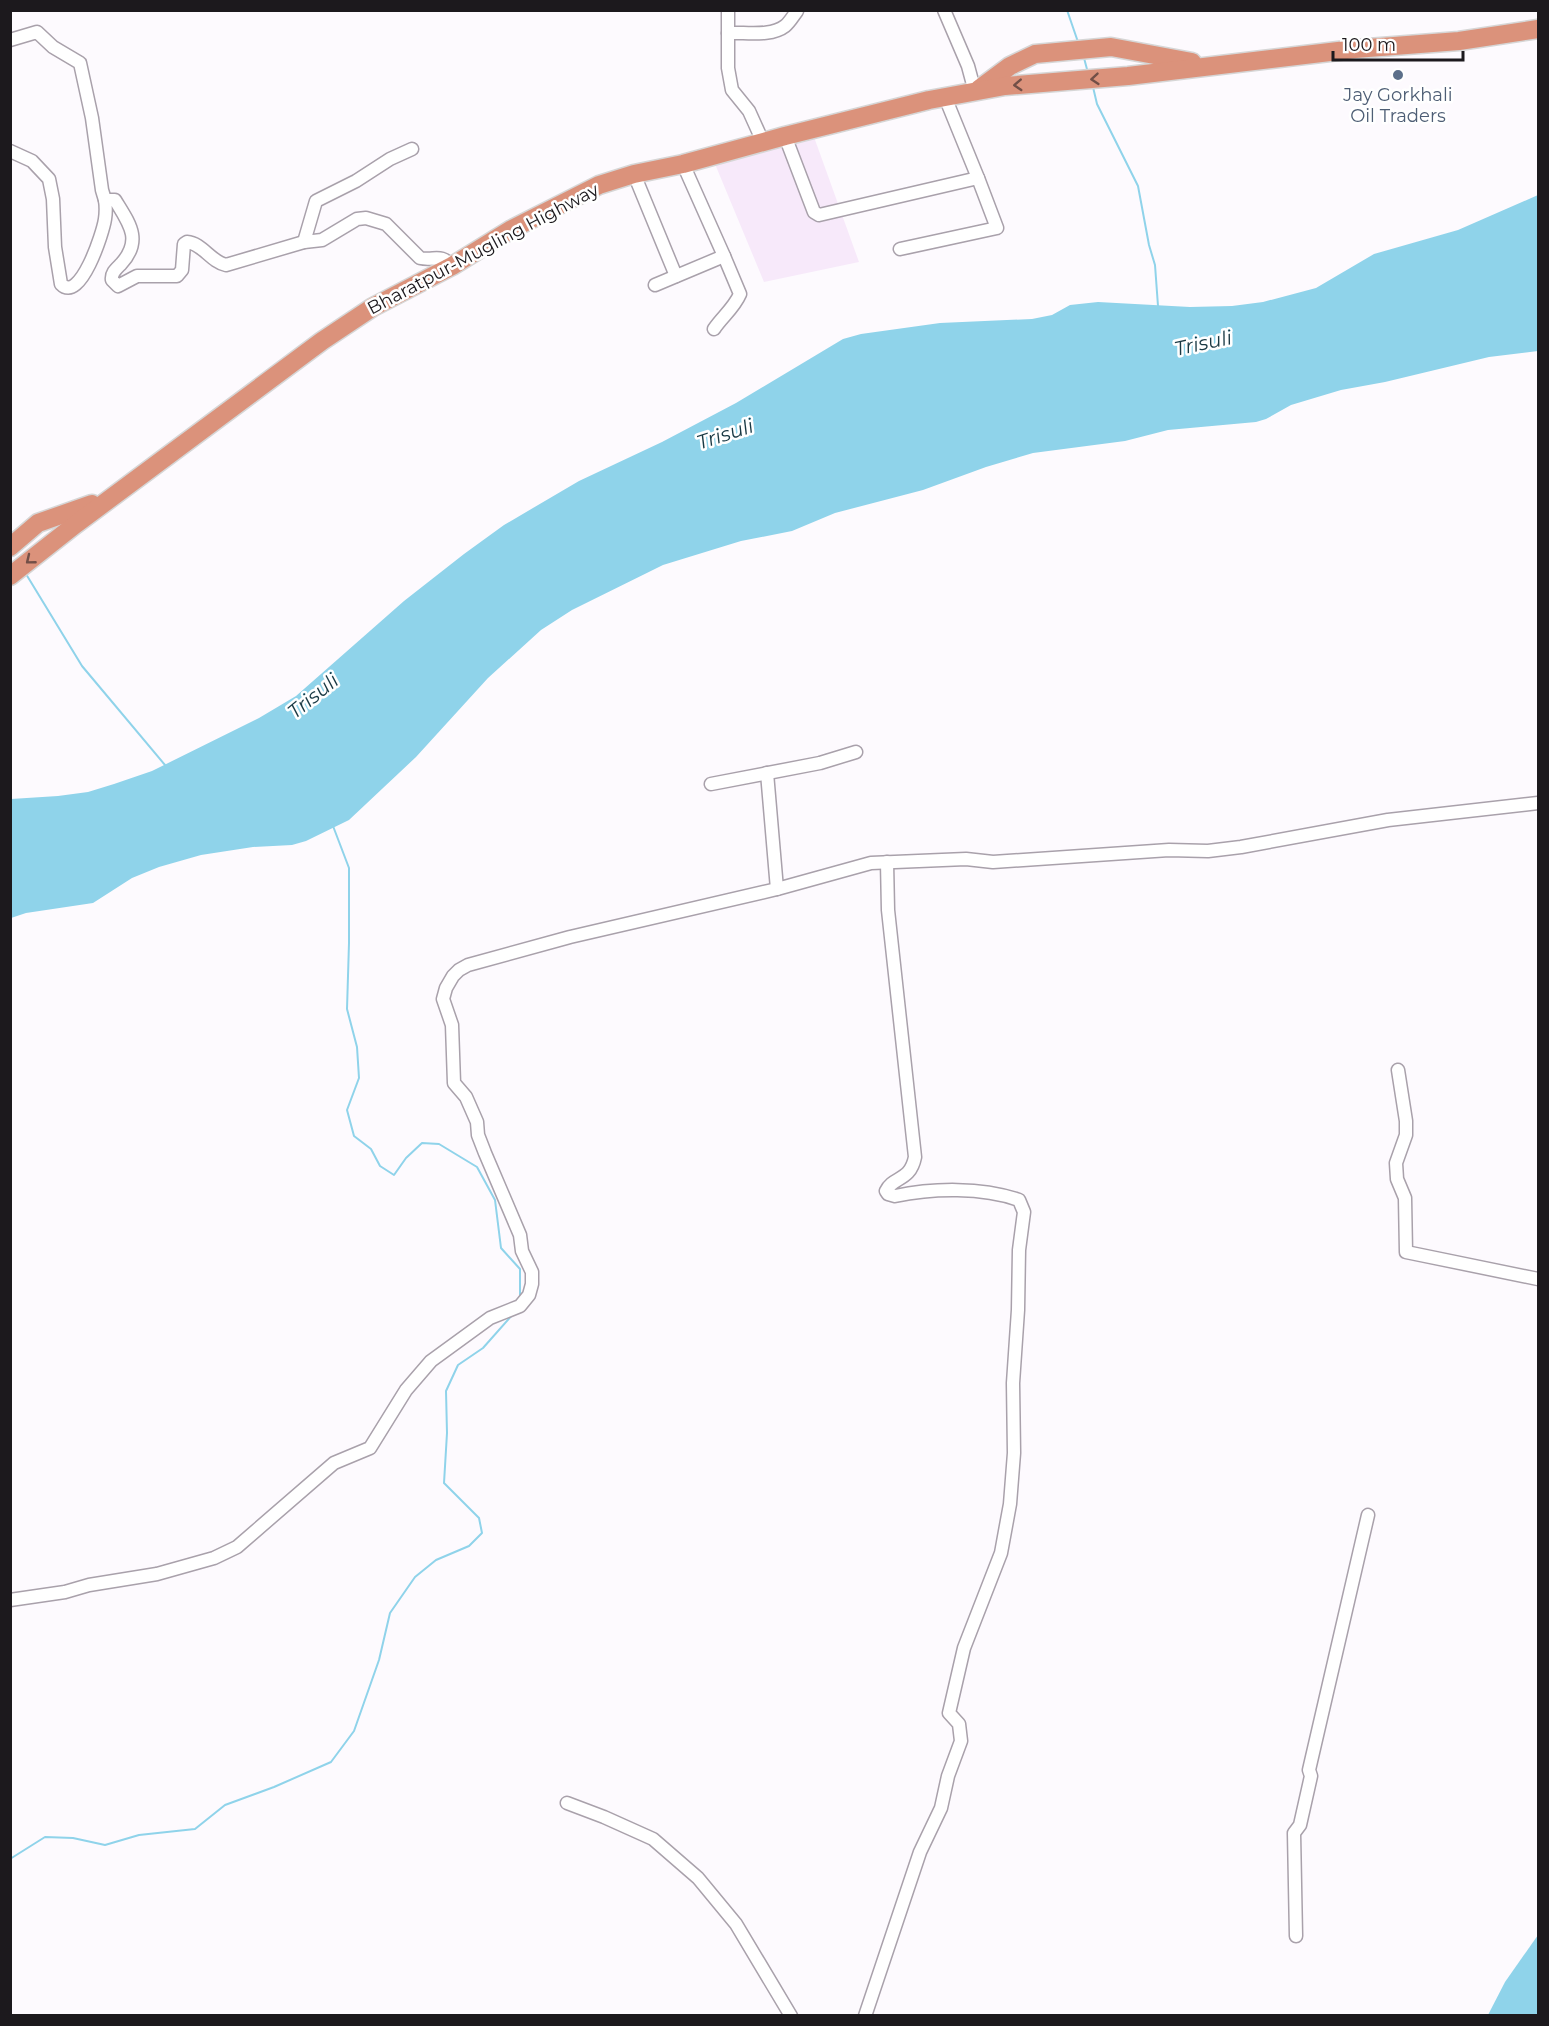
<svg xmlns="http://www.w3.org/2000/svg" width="1549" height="2026" viewBox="0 0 1549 2026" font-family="Montserrat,sans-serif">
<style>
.built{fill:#f7e9fa}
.water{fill:#8fd3ea}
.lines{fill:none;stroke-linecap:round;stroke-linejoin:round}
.stream{stroke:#8fd3ea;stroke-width:2}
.minor-casing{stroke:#a9a1ab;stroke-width:15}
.highway-casing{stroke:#d6d6d6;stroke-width:21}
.minor{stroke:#fff;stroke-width:12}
.highway{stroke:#db927b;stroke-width:18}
.oneway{stroke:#724f47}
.service-dot{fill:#5c6f8a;stroke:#fff;stroke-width:2}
.labels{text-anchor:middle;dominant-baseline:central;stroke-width:5;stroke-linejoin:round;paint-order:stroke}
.service-label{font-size:18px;fill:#4e5e75;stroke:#fff}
.street-label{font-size:18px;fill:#1c191d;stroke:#fff}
.water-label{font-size:20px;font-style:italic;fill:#193944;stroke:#fff}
</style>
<rect width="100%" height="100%" fill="#fdfafe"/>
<polygon class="built" points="814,137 859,262 764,282 715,164"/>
<g class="water">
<polygon points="1538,195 1538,351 1489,357 1385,382 1341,390 1291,405 1266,419 1256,422 1168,430 1125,441 1033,453 986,467 923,490 835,513 792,531 741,541 663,565 572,610 541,630 488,678 416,757 349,820 306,841 292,845 253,847 201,855 159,867 132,878 93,903 26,913 11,918 11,799 58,796 88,792 114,784 152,771 259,718 296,696 404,601 464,554 504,525 579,481 662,442 736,403 843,339 861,334 940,323 1032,319 1052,315 1070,305 1098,302 1190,307 1232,306 1263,302 1316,288 1374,254 1458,230"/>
<polygon points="1538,1935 1538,2015 1488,2015 1505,1982"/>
</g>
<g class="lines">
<g class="stream">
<polyline points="1067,10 1078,42"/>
<polyline points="1084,58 1088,73"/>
<polyline points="1093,87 1097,104 1138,186 1149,245 1155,265 1158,306"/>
<polyline points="26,574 82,666 165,765"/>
<polyline points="333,826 349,868 349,943 347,1009 357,1047 359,1078 347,1110 354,1136 371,1149 380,1166 394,1175 406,1158 422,1143 439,1144 477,1167 495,1200 501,1248 520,1269 520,1299"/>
<polyline points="10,1859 45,1837 73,1838 105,1845 139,1835 195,1829 225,1805 274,1787 331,1762 354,1731 379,1660 390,1613 415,1577 436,1560 469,1546 482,1533 479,1518 444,1483 447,1433 446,1391 458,1365 483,1348 513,1314"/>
</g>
<g class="minor-casing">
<g id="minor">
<polyline points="728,10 728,68 732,90 749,111 763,142"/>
<polyline points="944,10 968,66 975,92"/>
<path d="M728,33C745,32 771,37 785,26C790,22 793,16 797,11"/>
<polyline points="10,40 37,32 53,47 80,63 92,118 102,190 105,200"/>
<polyline points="945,97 978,178"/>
<polyline points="785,136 814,212 819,215 978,178 997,228 900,249"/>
<path d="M10,151L32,161L49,179L53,199L55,247L61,284C80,304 103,233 105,219C106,212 106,206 105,200H115C129,223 143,240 121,264C116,269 111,273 112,280L118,286L137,276H177L182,270L184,244L187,242C202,243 211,262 226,265L304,242L322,240L357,219L366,218L386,224L420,258C434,261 441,253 452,266"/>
<polyline points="634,174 676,276"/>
<polyline points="304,242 316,201 356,181 390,159 412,149"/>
<polyline points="655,285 724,256 683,164"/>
<path d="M714,329C722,317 734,308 740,294L724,256"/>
<polyline points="767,773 777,889"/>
<polyline points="711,784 820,763 856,752"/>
<polyline points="1398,1070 1406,1121 1406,1135 1396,1163 1397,1179 1405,1198 1406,1252 1538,1279"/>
<polyline points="10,1600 65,1592 89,1585 157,1574 214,1558 237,1547 334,1463 370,1448 406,1390 431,1361 490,1318 520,1306 529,1295 532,1284 532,1272 522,1251 520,1235 485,1153 478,1135 477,1122 466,1097 454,1083 452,1025 443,999 446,988 453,976 459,970 468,965 570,937 777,889 871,863 966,859 993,862 1169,850 1208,851 1241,847 1388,820 1538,803"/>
<polyline points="567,1803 604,1817 653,1839 698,1878 736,1924 791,2016"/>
<polyline points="1296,1936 1294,1833 1300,1825 1311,1776 1309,1770 1368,1515"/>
<path d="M865,2016L920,1852L941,1808L948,1776L961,1741L959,1724L949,1713L964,1648L1001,1553L1010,1504L1014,1453L1013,1383L1018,1310L1019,1250L1024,1212L1019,1200C982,1187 933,1188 895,1196L888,1194L886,1191C893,1176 910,1182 915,1157L888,910L887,862"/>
</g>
</g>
<g class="highway-casing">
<g id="highway">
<polyline points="979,89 1010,66 1035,54 1111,47 1192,62"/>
<polyline points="10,547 38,523 92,504"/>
<polyline points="10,576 76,524 322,341 373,307 452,266 512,229 599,185 634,174 683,164 785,136 929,100 1005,86 1128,76 1355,49 1459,41 1538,29"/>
</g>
</g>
<use href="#minor" class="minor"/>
<use href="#highway" class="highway"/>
</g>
<defs><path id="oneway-chevron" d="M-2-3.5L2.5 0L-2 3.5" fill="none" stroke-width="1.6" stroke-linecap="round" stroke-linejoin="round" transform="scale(1.5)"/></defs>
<g class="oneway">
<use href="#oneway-chevron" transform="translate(1095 79) rotate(175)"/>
<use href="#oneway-chevron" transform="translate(1018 85) rotate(177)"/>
<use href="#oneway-chevron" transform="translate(30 560) rotate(141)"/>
</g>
<circle class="service-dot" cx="1398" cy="75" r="6"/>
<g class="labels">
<g class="service-label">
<text x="1398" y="95">Jay Gorkhali<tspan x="1398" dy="21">Oil Traders</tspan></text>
</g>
<g class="street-label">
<text transform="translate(483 249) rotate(-28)">Bharatpur-Mugling Highway</text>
</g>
<g class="water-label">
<text transform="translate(1203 343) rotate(-12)">Trisuli</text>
<text transform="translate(725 434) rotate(-18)">Trisuli</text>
<text transform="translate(313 696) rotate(-39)">Trisuli</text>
</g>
</g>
<rect width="1549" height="2026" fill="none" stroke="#1c191d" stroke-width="24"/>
<path d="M1333 51v9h130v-9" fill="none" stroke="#1c191d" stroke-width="3"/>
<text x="1342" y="51" font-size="18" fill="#1c191d" stroke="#ffffff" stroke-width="4.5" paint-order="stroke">100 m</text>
</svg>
